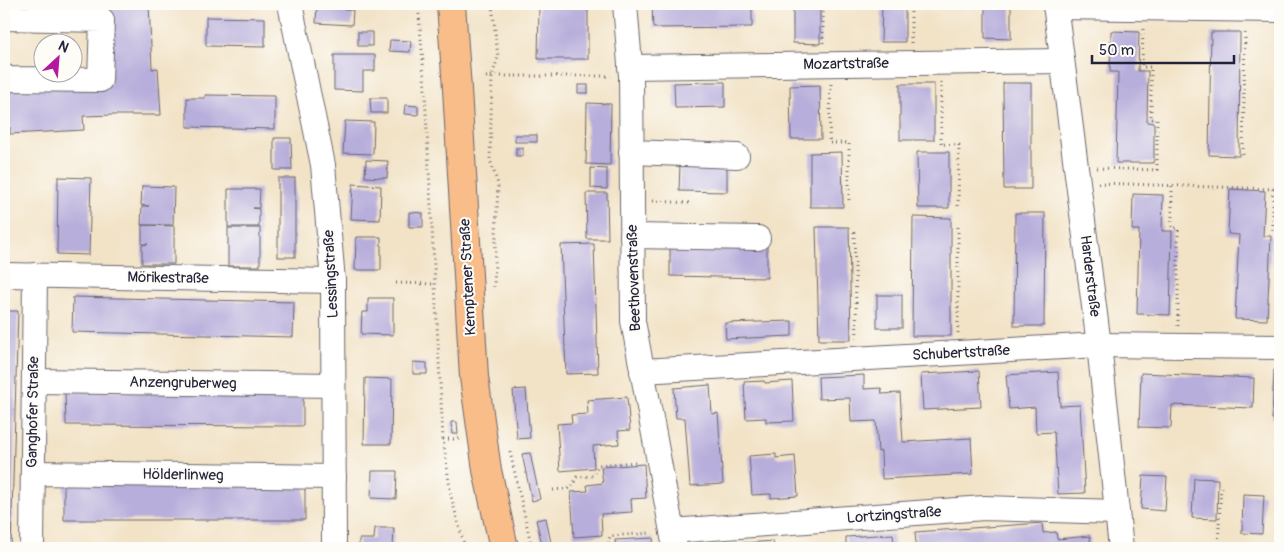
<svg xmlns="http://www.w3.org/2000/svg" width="1284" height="552" viewBox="0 0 1284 552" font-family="Pangolin,sans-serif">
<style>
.building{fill:#b8aedb}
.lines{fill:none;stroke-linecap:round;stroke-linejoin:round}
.minor-casing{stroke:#6b666c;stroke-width:26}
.major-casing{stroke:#6b666c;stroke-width:30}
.path{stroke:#6b666c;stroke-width:3;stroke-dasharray:1 4;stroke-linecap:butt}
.minor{stroke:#fff;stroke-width:24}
.major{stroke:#f9bd89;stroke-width:28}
.labels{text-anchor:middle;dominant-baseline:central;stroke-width:4;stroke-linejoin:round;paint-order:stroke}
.street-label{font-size:15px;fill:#22223b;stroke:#fdfcf7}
</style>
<rect width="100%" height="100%" fill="#fdfcf7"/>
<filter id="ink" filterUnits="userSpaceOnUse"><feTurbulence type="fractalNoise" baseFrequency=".02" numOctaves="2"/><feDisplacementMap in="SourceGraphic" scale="10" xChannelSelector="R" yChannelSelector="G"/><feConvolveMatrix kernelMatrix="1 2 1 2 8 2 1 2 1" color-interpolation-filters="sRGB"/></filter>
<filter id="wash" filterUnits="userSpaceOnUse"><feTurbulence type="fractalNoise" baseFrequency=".0096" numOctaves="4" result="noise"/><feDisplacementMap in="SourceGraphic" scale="20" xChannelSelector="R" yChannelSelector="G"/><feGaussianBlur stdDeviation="1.12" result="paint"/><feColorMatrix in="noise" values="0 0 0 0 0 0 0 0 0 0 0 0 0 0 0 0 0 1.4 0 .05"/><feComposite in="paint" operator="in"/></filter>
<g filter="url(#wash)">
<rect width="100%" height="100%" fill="#f2e3c7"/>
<g id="blocks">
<g class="building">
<polygon points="4,4 149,4 152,69 158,68 161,115 113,115 83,116 84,130 10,134 10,127 4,127 4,89 111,83 110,12 4,12"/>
<polygon points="317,4 344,4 344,10 353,10 352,25 316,23"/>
<polygon points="548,4 588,4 588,59 538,59 539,5 548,5"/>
<polygon points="652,4 752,4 752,27 653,28"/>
<polygon points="793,4 820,4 820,44 793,43"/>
<polygon points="882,4 905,4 905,42 881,42"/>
<polygon points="985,4 1011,4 1011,39 985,38"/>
<polygon points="206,17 265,18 265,47 206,46"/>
<polygon points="1111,31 1139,32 1138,71 1148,71 1147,122 1154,123 1154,163 1116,163 1118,72 1110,72"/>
<rect x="358" y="32" width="14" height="14"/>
<polygon points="1211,32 1240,32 1239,156 1209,155"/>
<polygon points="390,40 411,41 410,52 389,51"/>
<polygon points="334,55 375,55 375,71 363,71 363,91 334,90"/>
<polygon points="708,82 725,82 725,107 675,108 674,83"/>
<polygon points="1003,83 1031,83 1031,189 1004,189"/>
<rect x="900" y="84" width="34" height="56"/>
<rect x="578" y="85" width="10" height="8"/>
<polygon points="820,85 821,139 791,139 790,86"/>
<polygon points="205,95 275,96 275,129 187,127 187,98 205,98"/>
<polygon points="370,98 387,98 387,113 371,113"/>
<polygon points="587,103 611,104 610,165 586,164"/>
<polygon points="405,105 418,106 418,115 404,114"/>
<polygon points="345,121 374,122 373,154 343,153"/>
<rect x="515" y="135" width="22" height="7"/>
<polygon points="274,138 291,138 292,170 274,170"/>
<rect x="516" y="148" width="7" height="8"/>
<polygon points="842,152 843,207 810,207 810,153"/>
<polygon points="917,152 949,152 949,208 918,208"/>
<polygon points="366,160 388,161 387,178 365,177"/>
<polygon points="680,164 727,165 727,192 679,191"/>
<polygon points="591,168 607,169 607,189 591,188"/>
<polygon points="4,176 6,176 5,247 4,247"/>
<polygon points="58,177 91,178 89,255 57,254"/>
<rect x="278" y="178" width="17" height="79"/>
<polygon points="353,184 381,186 380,220 351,219"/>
<polygon points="142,186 174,187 173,225 141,225 142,206 149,206 141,205"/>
<polygon points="228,189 260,189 259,208 253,208 259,209 259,227 228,227"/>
<polygon points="1230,189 1265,191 1263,236 1271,236 1267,320 1235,319 1239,235 1228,234"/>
<polygon points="586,193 607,193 608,239 587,239"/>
<polygon points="1133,194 1163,195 1162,231 1172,231 1170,315 1137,314 1139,230 1132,230"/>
<polygon points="409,212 423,213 423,227 409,227"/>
<polygon points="1015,213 1045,213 1044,326 1014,326"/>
<polygon points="913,217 951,218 951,336 912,336"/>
<polygon points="142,225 174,226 174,264 142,264 142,245 148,244 142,244"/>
<polygon points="816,227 849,227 851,340 819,340"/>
<rect x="228" y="228" width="32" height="38"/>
<polygon points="356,237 381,237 381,270 355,270"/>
<polygon points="594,244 598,373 566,374 561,245"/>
<polygon points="670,244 767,246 767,278 670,276"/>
<rect x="877" y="295" width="25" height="33"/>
<polygon points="73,297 294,302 293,337 72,332"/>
<polygon points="368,298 393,298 393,335 361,334 362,312 368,312"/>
<polygon points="4,311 18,311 11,548 4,548"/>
<polygon points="792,321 792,336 726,339 725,323"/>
<polygon points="413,362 427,363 427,374 413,374"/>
<polygon points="1274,370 1280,370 1280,419 1272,419"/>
<polygon points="979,371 981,407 923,410 921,374"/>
<polygon points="1058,372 1060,406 1080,405 1085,493 1058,494 1054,432 1036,433 1035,407 1009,409 1006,375"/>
<polygon points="1141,373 1254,378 1253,408 1172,405 1171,428 1139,427"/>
<polygon points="864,375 864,389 881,388 882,394 900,393 903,442 971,438 973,474 882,479 881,451 878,452 876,421 851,422 850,398 819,399 818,377"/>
<polygon points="365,378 392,379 391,444 364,444"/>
<polygon points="764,381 765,383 792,381 794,421 766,422 766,418 746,419 744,382"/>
<polygon points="710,385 712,414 718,413 723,484 690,486 685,418 676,418 674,388"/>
<polygon points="526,389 530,438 517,439 513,390"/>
<polygon points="65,391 303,392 303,426 66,425"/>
<polygon points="627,397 630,430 618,431 619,444 593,446 594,468 560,471 557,424 572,423 571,415 588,414 587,400"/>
<polygon points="451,422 457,422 458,434 452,434"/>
<polygon points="530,453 540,499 532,501 522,454"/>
<polygon points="776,454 776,458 795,456 798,496 771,498 771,494 752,495 749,456"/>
<polygon points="644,464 646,498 631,499 632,512 601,514 602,535 574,537 571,492 588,491 587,485 603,483 601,467"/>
<polygon points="372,471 397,471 396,499 371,498"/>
<polygon points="1143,476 1167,477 1165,511 1141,509"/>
<polygon points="1194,478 1218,479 1217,519 1192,518"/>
<polygon points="64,484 305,485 305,520 64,520"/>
<polygon points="1243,494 1264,495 1262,534 1242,533"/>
<polygon points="546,518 552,548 543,548 536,520"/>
<polygon points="1042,523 1043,533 1056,532 1057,539 1090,536 1091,548 822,548 822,547 846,545 846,537 893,534 894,546 916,544 915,532"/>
<polygon points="375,528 394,528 393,548 359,548 359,539 374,539"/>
<polygon points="653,538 654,548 616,548 615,540"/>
<polygon points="773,541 774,548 721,548 721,545"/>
</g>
</g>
</g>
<g filter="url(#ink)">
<use href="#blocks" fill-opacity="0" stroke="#6b666c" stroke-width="1"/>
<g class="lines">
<g class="minor-casing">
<g id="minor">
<polyline points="290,4 323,165 333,281 334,548"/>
<polyline points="625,4 631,76 633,321 675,548"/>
<polyline points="1055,4 1099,345 1121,548"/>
<polyline points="1055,7 1280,10"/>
<polyline points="4,18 102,20 100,80 8,79 4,76"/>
<polyline points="630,67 1061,61"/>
<polyline points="631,152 737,156"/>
<polyline points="632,236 758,238"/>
<polyline points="4,275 333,281"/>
<polyline points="642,371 1099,345 1280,347"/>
<polyline points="34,381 333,385"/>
<polyline points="33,473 334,477"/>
<polyline points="672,531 984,508 1117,512"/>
<polyline points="32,548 35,275"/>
</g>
</g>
<g class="major-casing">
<polyline id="major" points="451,4 457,89 474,377 487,470 504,548"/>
</g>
<g class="path">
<polyline points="418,4 424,73 443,439 451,496 465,548"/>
<polyline points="492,4 498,57 492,76 490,160 498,184 494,287"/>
<polyline points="823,43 823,4"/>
<polyline points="911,43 911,4"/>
<polyline points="486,77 492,76 611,76"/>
<polyline points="941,82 941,144 959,145 958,208"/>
<polyline points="831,84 829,143 849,143 849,201"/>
<polyline points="1243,154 1245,30"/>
<polyline points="1097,168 1157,170 1157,119 1151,119 1151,67 1142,67 1143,28"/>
<polyline points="1098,183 1273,189 1273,232 1278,231 1277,327"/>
<polyline points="1172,186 1172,228 1178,228 1178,327"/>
<polyline points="653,201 690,203"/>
<polyline points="854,232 857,339"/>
<polyline points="396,283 435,284"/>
<polyline points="958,333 958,226"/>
<polyline points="443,439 460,439"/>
<polyline points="510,452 532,548"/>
<polyline points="553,490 571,488 577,477 593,476 598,465 638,462"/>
<polyline points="607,548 610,536 652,533"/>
<polyline points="1218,548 1221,484"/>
</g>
<use href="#minor" class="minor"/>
<use href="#major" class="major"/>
</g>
</g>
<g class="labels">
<g class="street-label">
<text transform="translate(846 64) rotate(-1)">Mozartstraße</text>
<text transform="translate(331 274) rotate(-93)">Lessingstraße</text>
<text transform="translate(1090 276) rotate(83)">Harderstraße</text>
<text transform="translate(468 277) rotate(-93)">Kemptener Straße</text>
<text transform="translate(168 278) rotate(1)">Mörikestraße</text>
<text transform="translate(634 278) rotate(-92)">Beethovenstraße</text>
<text transform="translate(961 353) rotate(-3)">Schubertstraße</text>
<text transform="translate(183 383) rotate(1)">Anzengruberweg</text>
<text transform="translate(33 412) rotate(-89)">Ganghofer Straße</text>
<text transform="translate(183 475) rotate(1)">Hölderlinweg</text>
<text transform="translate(894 515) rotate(-4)">Lortzingstraße</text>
</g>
</g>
<rect width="1284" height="552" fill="none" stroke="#fdfcf7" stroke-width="20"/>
<g transform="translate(58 58) rotate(26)"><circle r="24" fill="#fdfcf7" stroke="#a5a5ac"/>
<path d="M0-4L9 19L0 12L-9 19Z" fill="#b5179e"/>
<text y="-8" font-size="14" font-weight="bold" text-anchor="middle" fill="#22223b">N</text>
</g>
<path d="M1092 55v8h142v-8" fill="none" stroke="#22223b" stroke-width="2.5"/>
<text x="1099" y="55" font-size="15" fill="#22223b" stroke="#fdfcf7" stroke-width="4" paint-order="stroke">50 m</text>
</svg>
